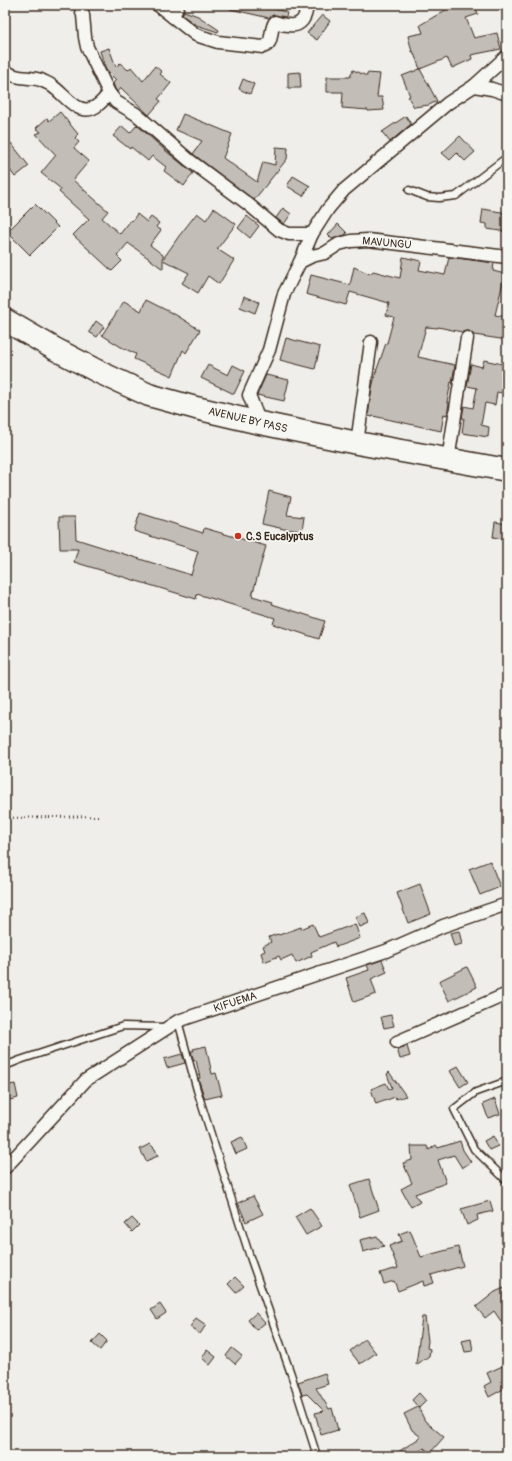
<svg xmlns="http://www.w3.org/2000/svg" width="512" height="1461" viewBox="0 0 512 1461" font-family="Pangolin,sans-serif">
<style>
.building{fill:#c2bdb7;stroke:#3b2a1e}
.lines{fill:none;stroke-linecap:round;stroke-linejoin:round}
.lane-casing{stroke:#3b2a1e;stroke-width:9}
.street-casing{stroke:#3b2a1e;stroke-width:15}
.highway-casing{stroke:#3b2a1e;stroke-width:25}
.path{stroke:#3b2a1e;stroke-width:2;stroke-dasharray:1 3;stroke-linecap:butt}
.lane{stroke:#f6f6f2;stroke-width:6}
.street{stroke:#f6f6f2;stroke-width:12}
.highway{stroke:#f6f6f2;stroke-width:22}
.poi-dot{fill:#c8321e;stroke:#f6f6f2;stroke-width:1.5}
.labels{text-anchor:middle;dominant-baseline:central;stroke-width:3.5;stroke-linejoin:round;paint-order:stroke}
.street-label{font-size:11px;fill:#3b2a1e;stroke:#f6f6f2}
.poi-label{font-size:11px;font-weight:bold;fill:#3b2a1e;stroke:#f6f6f2;text-anchor:start}
</style>
<rect width="100%" height="100%" fill="#efeeea"/>
<filter id="ink" filterUnits="userSpaceOnUse"><feTurbulence type="fractalNoise" baseFrequency=".025" numOctaves="2"/><feDisplacementMap in="SourceGraphic" scale="8" xChannelSelector="R" yChannelSelector="G"/><feConvolveMatrix kernelMatrix="1 2 1 2 8 2 1 2 1" color-interpolation-filters="sRGB"/></filter>
<g filter="url(#ink)">
<g class="building">
<polygon points="231,5 254,5 287,12 286,17 274,15 269,18 230,9"/>
<polygon points="454,5 475,5 478,14 466,18 474,38 497,33 501,49 471,55 472,59 452,68 447,58 420,69 413,51 412,52 408,36 423,33 420,25"/>
<polygon points="184,11 198,16 219,30 218,32 196,25 182,15"/>
<polygon points="322,15 330,21 317,40 307,33"/>
<polygon points="109,48 116,67 120,63 128,70 131,67 143,81 155,66 162,72 160,74 171,83 158,99 161,101 149,115 121,88 118,92 115,89 113,83 116,80 106,70 100,51"/>
<polygon points="420,69 437,101 429,105 414,107 408,97 410,96 402,76"/>
<polygon points="353,70 367,76 367,73 380,74 377,97 382,97 384,110 368,111 368,110 342,108 343,92 327,92 327,77 350,77"/>
<polygon points="300,72 301,88 288,88 288,73"/>
<polygon points="243,79 254,84 250,94 239,89"/>
<polygon points="60,112 78,134 75,138 79,142 74,148 89,161 73,180 108,211 102,218 120,234 131,220 132,221 137,214 147,222 151,217 159,223 156,227 161,230 150,245 163,255 163,259 179,236 197,213 206,220 214,208 236,224 217,249 234,260 219,284 208,276 198,293 182,283 189,273 163,260 163,269 128,243 117,256 122,261 112,271 73,235 89,219 59,192 61,189 41,173 56,155 36,134 41,132 36,128 47,118 49,121"/>
<polygon points="183,114 232,134 223,158 257,182 263,162 275,165 276,147 288,148 287,159 254,200 193,154 202,141 176,130"/>
<polygon points="406,116 411,124 390,142 382,132"/>
<polygon points="137,125 166,151 193,173 184,186 164,171 166,167 152,156 148,161 131,147 130,149 113,136 122,126 130,133"/>
<polygon points="460,136 475,152 465,161 457,153 450,160 442,153"/>
<polygon points="11,143 29,166 15,177 5,163 5,148"/>
<polygon points="293,176 310,186 303,196 287,186"/>
<polygon points="35,204 58,227 30,255 7,232"/>
<polygon points="283,208 291,214 284,224 276,218"/>
<polygon points="483,209 507,213 507,232 487,229 487,224 481,223"/>
<polygon points="247,216 259,226 250,238 238,228"/>
<polygon points="338,224 347,233 345,235 332,239 328,235"/>
<polygon points="403,257 421,261 419,270 445,275 449,257 494,263 493,271 505,274 495,315 507,317 507,340 474,335 469,331 462,332 438,327 438,328 426,327 418,357 455,365 452,383 451,382 447,402 449,403 447,415 444,414 441,431 373,416 373,417 368,416 372,388 376,372 386,343 387,343 394,317 386,315 389,303 350,292 346,305 306,294 311,275 350,285 354,267 370,274 373,271 400,278"/>
<polygon points="244,296 259,302 255,313 240,307"/>
<polygon points="146,300 176,315 200,330 186,353 183,350 172,376 134,359 136,354 121,347 102,335 124,301 141,311"/>
<polygon points="96,321 104,327 97,337 89,332"/>
<polygon points="286,338 320,347 315,369 280,360"/>
<polygon points="484,360 507,365 507,394 497,392 495,405 485,403 481,425 489,427 488,437 462,433 464,418 462,418 464,406 473,408 477,388 467,386 471,364 482,367"/>
<polygon points="208,365 228,375 233,365 245,371 234,394 201,378"/>
<polygon points="266,375 289,380 284,401 257,395"/>
<polygon points="269,491 291,497 287,515 304,517 302,531 284,529 262,524"/>
<polygon points="140,513 203,533 204,528 266,546 252,596 273,602 272,604 325,621 319,639 273,624 275,618 197,594 196,599 74,562 78,549 60,549 59,517 75,517 76,539 191,575 198,551 134,531"/>
<polygon points="495,522 507,524 507,540 493,537"/>
<polygon points="490,861 500,887 480,895 469,869"/>
<polygon points="420,884 431,914 408,923 397,893"/>
<polygon points="365,913 369,923 360,927 355,917"/>
<polygon points="313,924 319,937 355,924 360,938 336,947 334,942 311,952 312,956 296,963 292,955 281,960 279,956 264,962 261,953 265,951 263,946 271,942 269,937 278,934 279,935 301,927 301,929"/>
<polygon points="459,931 462,944 454,946 450,933"/>
<polygon points="382,960 387,972 371,979 376,994 354,1002 346,978 369,970 367,965"/>
<polygon points="467,967 477,987 449,1001 439,981"/>
<polygon points="391,1015 394,1026 384,1028 381,1017"/>
<polygon points="206,1046 212,1074 216,1073 222,1095 205,1099 198,1078 200,1078 196,1060 194,1061 191,1051 194,1051 193,1049"/>
<polygon points="407,1046 410,1056 400,1059 397,1049"/>
<polygon points="182,1054 185,1063 167,1068 164,1059"/>
<polygon points="458,1066 468,1082 460,1087 450,1071"/>
<polygon points="389,1072 406,1096 396,1099 395,1097 376,1104 371,1089 386,1083 389,1089 392,1088 387,1074"/>
<polygon points="15,1084 18,1098 5,1101 5,1086"/>
<polygon points="495,1099 500,1114 488,1118 483,1104"/>
<polygon points="493,1136 498,1146 489,1150 484,1141"/>
<polygon points="242,1137 247,1149 236,1154 231,1142"/>
<polygon points="460,1141 463,1150 471,1162 462,1168 454,1155 438,1160 446,1183 415,1194 420,1202 411,1207 401,1189 412,1183 403,1163 412,1160 411,1146 427,1146 429,1150 436,1145 438,1148"/>
<polygon points="150,1144 155,1149 158,1156 146,1161 140,1149"/>
<polygon points="369,1179 379,1210 360,1217 350,1185"/>
<polygon points="253,1196 263,1214 246,1222 238,1203"/>
<polygon points="490,1201 493,1211 477,1215 478,1220 467,1225 461,1209"/>
<polygon points="310,1208 322,1226 306,1235 295,1217"/>
<polygon points="132,1218 139,1225 132,1232 125,1224"/>
<polygon points="410,1230 421,1257 458,1247 463,1266 431,1275 434,1283 424,1286 423,1281 398,1291 394,1281 384,1284 380,1273 398,1268 389,1246 402,1241 399,1234"/>
<polygon points="377,1236 384,1246 363,1252 360,1240"/>
<polygon points="235,1277 244,1286 236,1293 228,1284"/>
<polygon points="504,1288 507,1294 507,1330 494,1311 485,1318 476,1307 495,1292"/>
<polygon points="160,1304 166,1313 157,1319 151,1310"/>
<polygon points="256,1313 265,1323 256,1330 248,1320"/>
<polygon points="422,1317 425,1317 428,1341 427,1348 430,1349 429,1356 416,1365"/>
<polygon points="196,1318 206,1325 200,1334 190,1327"/>
<polygon points="100,1334 107,1341 100,1350 92,1343"/>
<polygon points="365,1339 376,1353 360,1364 350,1351"/>
<polygon points="471,1339 473,1351 465,1352 462,1341"/>
<polygon points="232,1348 242,1356 235,1364 226,1356"/>
<polygon points="207,1350 216,1357 210,1365 202,1358"/>
<polygon points="507,1364 507,1387 489,1397 484,1386 491,1382 487,1373"/>
<polygon points="325,1373 328,1384 316,1388 329,1409 332,1408 338,1430 321,1435 315,1413 324,1411 307,1394 302,1395 298,1382"/>
<polygon points="419,1393 426,1401 419,1408 412,1400"/>
<polygon points="418,1407 425,1421 444,1437 430,1453 424,1448 412,1456 392,1456 421,1437 412,1430 404,1414"/>
</g>
<g class="lines">
<g class="lane-casing">
<g id="lane">
<polyline points="409,190 427,197 439,198 456,196 507,157"/>
<polyline points="178,1021 197,1090 250,1257 291,1374 317,1456"/>
<polyline points="5,1066 20,1060 123,1026 164,1027"/>
<polyline points="507,1081 476,1092 454,1109 474,1149 507,1181"/>
</g>
</g>
<g class="street-casing">
<g id="street">
<polyline points="80,5 83,15 85,37 87,47 109,93 116,102 136,114 189,160 248,204 279,230 289,234 312,234"/>
<path d="M158,5L196,35L218,42L263,47C274,44 269,31 275,22C279,23 283,25 288,25C302,27 306,17 307,5"/>
<polyline points="173,17 178,5"/>
<path d="M5,71C18,80 27,76 41,80C44,82 49,83 52,86C65,94 80,121 99,104C103,101 106,97 109,93"/>
<polyline points="474,86 507,56"/>
<polyline points="300,262 312,234 328,209 344,190 448,103 474,86 492,89 507,94"/>
<polyline points="260,423 249,395 269,350 284,294 300,262 312,256 325,253 339,244 351,241 368,240 507,257"/>
<polyline points="357,443 371,342"/>
<polyline points="448,460 467,338"/>
<polyline points="397,1042 507,994"/>
<polyline points="5,1168 86,1080 178,1021 386,951 443,926 507,904"/>
</g>
</g>
<g class="highway-casing">
<polyline id="highway" points="5,320 55,349 101,373 149,395 196,408 260,423 357,443 507,470"/>
</g>
<polyline class="path" points="5,818 98,816"/>
<use href="#lane" class="lane"/>
<use href="#street" class="street"/>
<use href="#highway" class="highway"/>
</g>
</g>
<circle class="poi-dot" cx="238" cy="536" r="4"/>
<g class="labels">
<g class="street-label">
<text transform="translate(387 243) rotate(5)">MAVUNGU</text>
<text transform="translate(248 420) rotate(13)">AVENUE BY PASS</text>
<text transform="translate(235 1002) rotate(-18)">KIFUEMA</text>
</g>
<g class="poi-label">
<text x="246" y="536">C.S Eucalyptus</text>
</g>
</g>
<rect width="512" height="1461" fill="none" stroke="#f6f6f2" stroke-width="20"/>
<rect x="10" y="10" width="492" height="1441" fill="none" stroke="#3b2a1e" stroke-width="1.5" filter="url(#ink)"/>
</svg>
